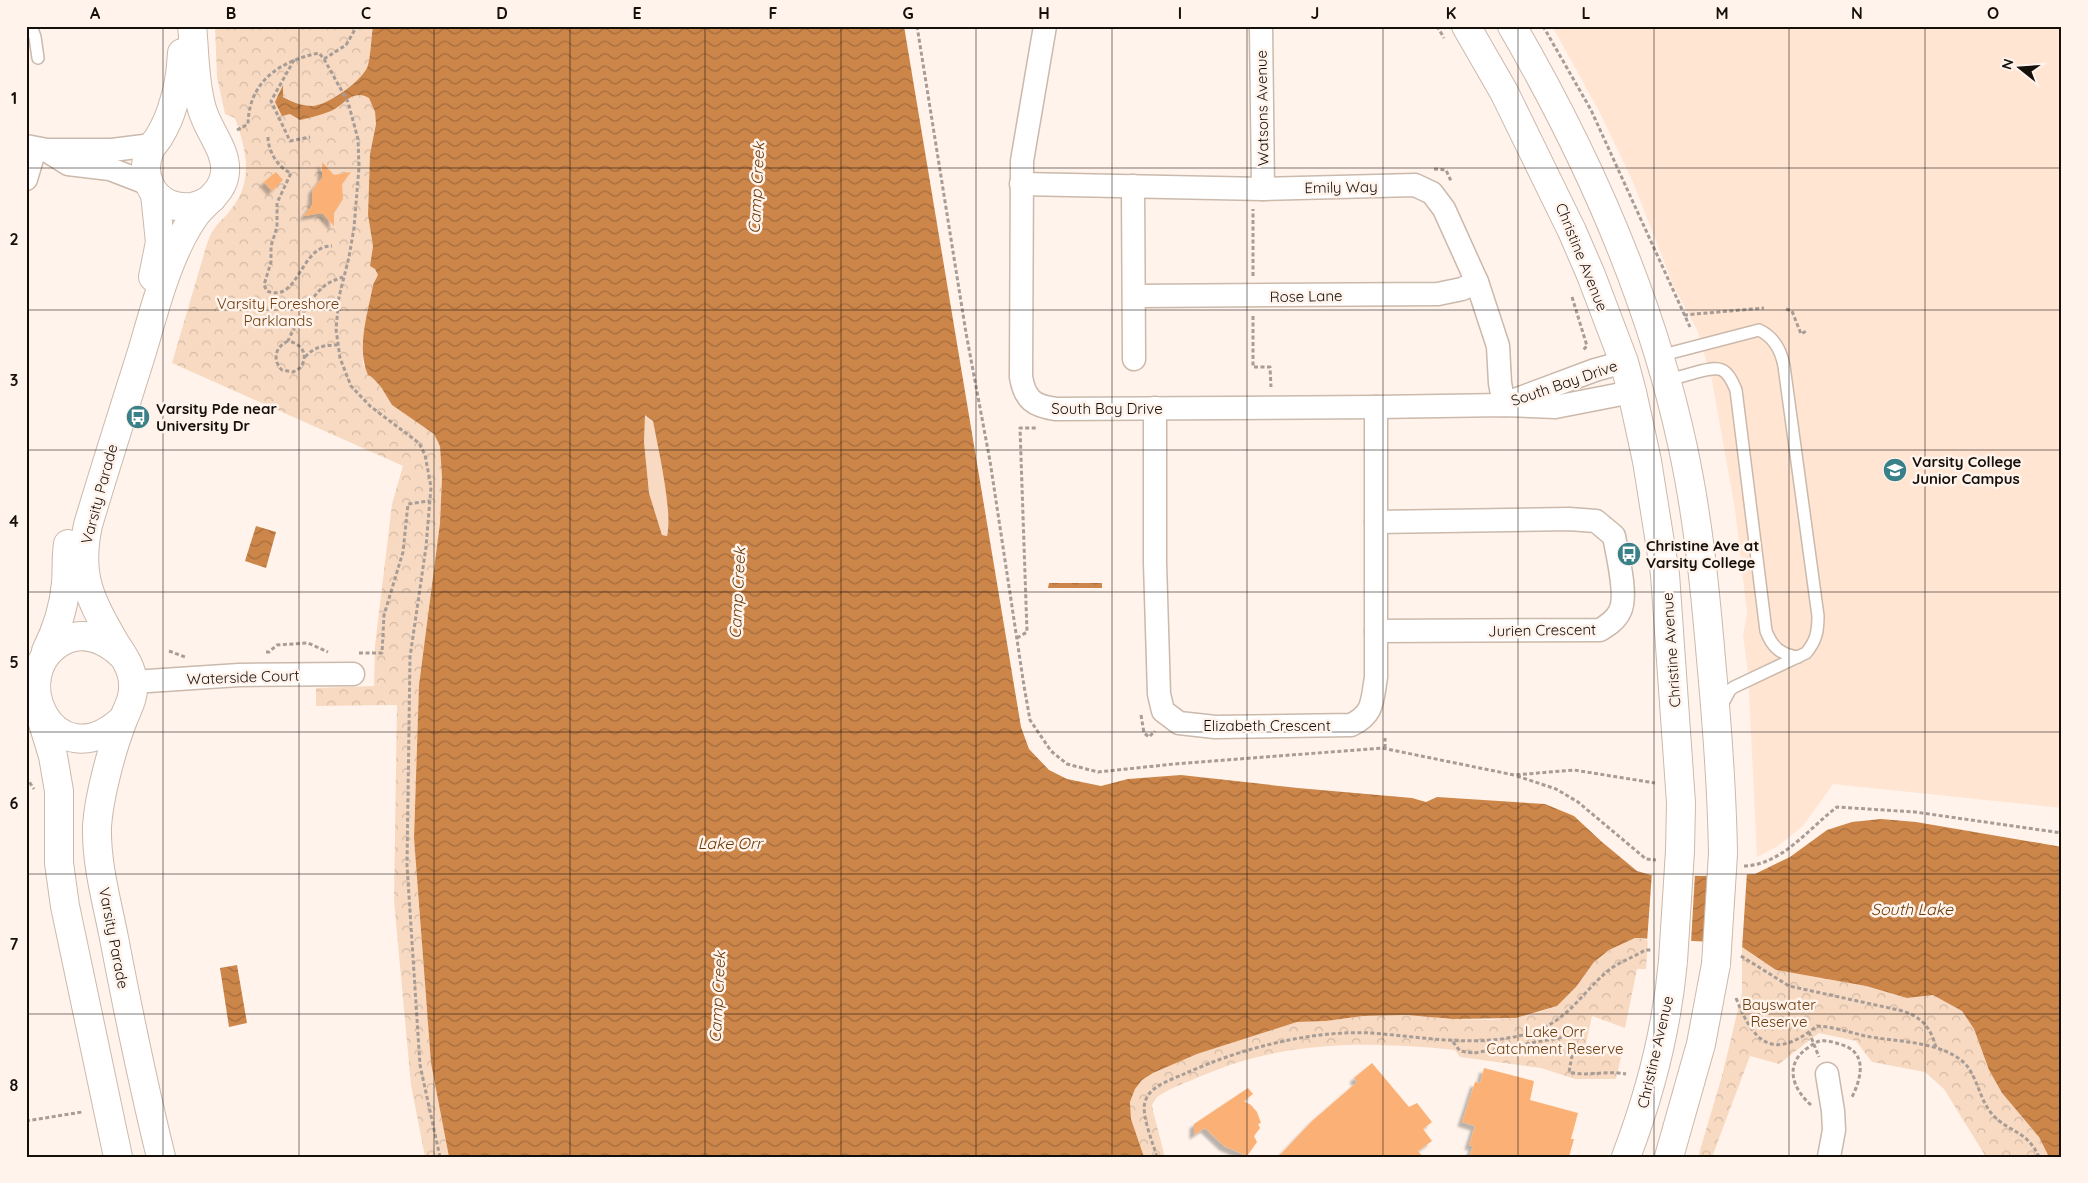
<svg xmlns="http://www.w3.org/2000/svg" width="2088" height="1183" viewBox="0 0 2088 1183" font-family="Quicksand,sans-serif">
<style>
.built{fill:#ffe5d2}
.green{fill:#f8dac2}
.forest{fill:url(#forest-crowns)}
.water{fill:url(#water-waves);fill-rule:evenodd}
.pier{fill:#fff3eb}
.building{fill:#fbb175;filter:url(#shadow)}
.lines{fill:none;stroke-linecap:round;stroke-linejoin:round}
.service-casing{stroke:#cbb9ab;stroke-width:14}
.minor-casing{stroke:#cbb9ab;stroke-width:25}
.tertiary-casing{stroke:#cbb9ab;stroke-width:30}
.secondary-casing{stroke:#cbb9ab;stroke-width:30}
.path{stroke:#a79d96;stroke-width:3;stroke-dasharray:4 2.5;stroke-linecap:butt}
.service{stroke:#fff;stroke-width:11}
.minor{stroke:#fff;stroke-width:22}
.tertiary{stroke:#fff;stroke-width:28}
.secondary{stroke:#fff;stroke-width:28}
.secondary-bridge-casing{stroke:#cbb9ab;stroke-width:30;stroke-linecap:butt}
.secondary-bridge{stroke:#fff;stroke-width:28}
.grid{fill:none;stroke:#16100b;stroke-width:1;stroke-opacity:0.55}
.labels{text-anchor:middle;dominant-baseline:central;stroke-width:5;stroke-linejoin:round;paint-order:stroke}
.street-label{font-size:15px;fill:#16100b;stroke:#fff3eb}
.park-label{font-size:15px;fill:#6c3d0e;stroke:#fff3eb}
.poi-label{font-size:15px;font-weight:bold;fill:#16100b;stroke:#fff3eb;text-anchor:start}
.water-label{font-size:16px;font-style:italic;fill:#683909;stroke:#fff3eb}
.neatline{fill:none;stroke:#16100b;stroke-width:2}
.grid-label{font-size:16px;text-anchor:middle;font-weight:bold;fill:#16100b}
</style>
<defs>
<pattern id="forest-crowns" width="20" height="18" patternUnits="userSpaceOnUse" patternTransform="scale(1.25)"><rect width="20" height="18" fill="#f8dac2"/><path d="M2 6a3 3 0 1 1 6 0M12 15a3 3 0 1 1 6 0" fill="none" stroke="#d4baa5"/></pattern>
<pattern id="water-waves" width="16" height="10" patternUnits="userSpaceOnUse" patternTransform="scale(1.25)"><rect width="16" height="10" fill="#cd864a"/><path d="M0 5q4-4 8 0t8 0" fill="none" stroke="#a56c3c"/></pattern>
<filter id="shadow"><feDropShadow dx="-4.5" dy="4.5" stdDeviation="1" flood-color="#0004"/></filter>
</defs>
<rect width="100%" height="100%" fill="#fff3eb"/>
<polygon class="built" points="1552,26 2062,26 2062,808 1833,784 1803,826 1778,846 1757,857 1748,672 1743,636 1747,613 1735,509 1712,381 1698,332 1674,287 1633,182 1600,113"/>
<path class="green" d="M645,414L653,421C658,449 673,511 667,536L662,535L649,493L644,442Z"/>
<g class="forest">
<path d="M215,26H373C371,39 371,53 368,65C364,80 328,105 313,106C302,106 292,102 283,96V87L275,102L300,120L319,115L357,94L369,97L375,112L376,124L370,154L368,215L373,246L370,266L375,269L378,275C376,279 374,282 373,285C368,311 363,337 363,364L381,387L392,405L434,434L440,446L442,478L440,523L419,685L414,838L431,1063L449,1157H425L411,1085L394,901L397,705L316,706V688L374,686L375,646L392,504L403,466L172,363L206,247C208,241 210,234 214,229C219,221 227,216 232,208C254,180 246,149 235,118L225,114L217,77Z"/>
<path d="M1635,938L1648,940L1646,969H1637L1625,1028L1592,1016L1585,1048L1621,1057L1616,1079H1575L1541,1068L1460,1057L1455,1050C1366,1041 1283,1040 1199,1077C1185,1083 1170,1088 1157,1097L1152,1105L1153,1111L1165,1157H1144L1131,1119L1130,1102L1135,1089L1142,1080L1153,1073L1197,1054L1297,1022L1326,1021L1363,1016L1406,1015L1454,1019L1490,1020L1516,1018L1537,1013L1557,1006L1576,987L1594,962L1609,950Z"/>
<polygon points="1742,947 1776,970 1866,986 1907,998 1933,994 1962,1011 1974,1029 1989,1070 2002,1093 2039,1137 2049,1157 1986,1157 1944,1089 1925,1072 1872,1062 1856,1041 1819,1033 1779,1064 1750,1056 1712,1157 1698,1157 1722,1076 1742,993"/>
</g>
<g class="water">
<path d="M373,26H904L1021,727L1029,749L1049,770L1067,779L1101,786L1128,779L1181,775L1298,788L1412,798L1426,802L1437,797L1545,804L1574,816L1602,842L1637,871L1651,875L1702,876L1755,874L1790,857L1827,830L1852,822L1881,819L1916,822L2062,847V1157H2049L2039,1137L2002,1093L1989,1070L1974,1029L1962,1011L1933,995L1907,998L1866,986L1776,970L1742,947L1732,943L1635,938L1609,950L1594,962L1576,987L1557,1006L1516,1018L1454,1019L1406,1015L1363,1016L1326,1021L1297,1022L1197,1054L1153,1073L1142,1080L1135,1089L1130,1102L1131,1119L1144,1157H449L431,1063L414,838L419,685L440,523L442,478L440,446L434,434L392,405L381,387L372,377L368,375C356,348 368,313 373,285C374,282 376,279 378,275L375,269L370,266L373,246L368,215L370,154L376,124L375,112L369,98C353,88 344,105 331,111C321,115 310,118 300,120L290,114L282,116L275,102L283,85V97C292,102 302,106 313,106C328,105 364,80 368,65C371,53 371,39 373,26ZM645,415L653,421C658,448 673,512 667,536L662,535L649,493L644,442Z"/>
<polygon points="256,526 276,532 266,568 245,561"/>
<polygon points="1049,583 1102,583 1102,588 1048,588"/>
<polygon points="237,965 247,1023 229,1027 220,968"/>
</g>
<g class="pier">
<polygon points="1652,872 1695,873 1691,943 1647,942"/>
<polygon points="1747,872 1742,949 1732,946 1703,944 1707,874"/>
</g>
<g class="building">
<polygon points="322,162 334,175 351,172 342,184 343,199 334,213 334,226 322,213 304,216 312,205 313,189 322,178"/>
<polygon points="276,172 283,180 272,191 264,182"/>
<polygon points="1372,1063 1409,1107 1417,1103 1432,1122 1423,1129 1432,1141 1418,1151 1423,1157 1278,1157 1312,1121 1357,1082 1354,1078"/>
<polygon points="1484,1068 1534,1081 1530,1100 1578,1113 1571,1139 1574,1139 1569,1157 1469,1157 1473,1146 1469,1145 1475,1126 1462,1122 1475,1082 1480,1083"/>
<polygon points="1248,1088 1253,1094 1244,1101 1251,1105 1257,1112 1261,1123 1258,1124 1260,1128 1254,1136 1257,1142 1247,1156 1224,1146 1205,1128 1194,1135 1194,1124"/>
</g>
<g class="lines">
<g class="service-casing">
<g id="service">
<polyline points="31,26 35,37 38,58"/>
<path d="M1659,356L1759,330C1774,337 1781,350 1784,366L1818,616C1818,632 1816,641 1806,653L1734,687L1730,690L1721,707"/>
<path d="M1666,381C1676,378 1686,375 1697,372C1720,366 1726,366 1736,390L1766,631C1772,647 1781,655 1798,657"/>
</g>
</g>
<g class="minor-casing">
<g id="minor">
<path d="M1045,26L1022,161L1021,377C1025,400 1034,406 1056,409L1376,407L1504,405L1555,407L1632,392"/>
<polyline points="1261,26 1263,189"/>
<polyline points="26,146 47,150 112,150 152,145"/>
<polyline points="49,152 68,164 110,169 149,184"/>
<polyline points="26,179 35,149"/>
<polyline points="1021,184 1263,189 1415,185 1432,193 1444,209 1477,282 1498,346 1500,383 1504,405"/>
<polyline points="1133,186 1134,359"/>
<polyline points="1134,296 1438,294 1462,289 1477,282"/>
<polyline points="1512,401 1595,370 1624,362"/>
<path d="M1155,408V563L1159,694L1163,711L1179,723L1215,727L1351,725C1374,714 1372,701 1376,677V407"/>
<path d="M1376,631L1600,630C1608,625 1616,620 1620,611C1628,595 1617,554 1614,536L1596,521L1569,519L1376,522"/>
<polyline points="133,682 239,675 353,674"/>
<polyline points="1827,1074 1833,1111 1834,1130 1829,1157"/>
</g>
</g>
<g class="tertiary-casing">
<g id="tertiary">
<path d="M182,53C181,71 179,88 173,105C170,116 165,127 159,137C156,142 151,146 149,153C141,172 150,196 169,204C185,210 198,208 212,198"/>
<polyline points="153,277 160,242 155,194"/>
<path d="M46,651C57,629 64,608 66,583C67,570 66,557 68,544"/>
<path d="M122,655C107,641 88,631 67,639C0,669 53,784 123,719"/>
<polyline points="42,720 53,756 59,791 59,863 65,906 118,1157"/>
<path d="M161,1157C143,1084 128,1011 114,938C107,902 96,864 97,826C99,796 112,748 123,720C128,707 134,698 133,684C133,669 123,655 115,643C90,599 77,576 88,525C105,468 123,412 141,355C153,315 163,274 182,237C186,229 191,221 196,214C207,200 224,191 225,172C227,150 208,131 202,109C194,82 195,54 192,26"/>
</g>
</g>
<g class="secondary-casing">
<g id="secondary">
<polyline points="1466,26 1504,92 1572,231 1591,275 1624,362 1632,392 1647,461 1665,574 1681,803 1680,851"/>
<path d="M1512,26C1588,157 1651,298 1683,448C1698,518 1705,588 1711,659C1717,724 1722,789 1723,854"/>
<path d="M1626,1157C1650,1094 1667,1028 1673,961"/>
<polyline points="1669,1157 1701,1044 1716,964"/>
</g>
</g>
<g class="path">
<polyline points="917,26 966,333 990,461 1024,686 1030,720 1051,751 1067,764 1098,772 1174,764 1382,748 1514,775 1574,770 1655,783"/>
<polyline points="1437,26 1444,38"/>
<polyline points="1543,26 1591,110 1690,327"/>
<polyline points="324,59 346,45 357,26"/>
<polyline points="294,60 271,101 290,141 310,137"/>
<path d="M237,130L248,124C249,81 280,61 319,53L324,59L348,102L358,139L359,167L354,228L349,257L339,297L336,329L340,358L351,386L370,406L419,443L425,455L431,487L426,547L410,657L407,865L420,1065L440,1157"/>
<path d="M268,137C268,151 278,168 291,173L277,203V227L271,246V262L264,285L267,291C299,304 300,245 332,246"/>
<polyline points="1434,169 1446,170 1451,181"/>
<polyline points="1253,276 1253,209"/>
<polyline points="1572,297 1587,346 1582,351"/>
<polyline points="1786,309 1792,311 1801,334 1808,330"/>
<polyline points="1684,315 1764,308"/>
<polyline points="1253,316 1253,367 1270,367 1271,387"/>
<path d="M288,341C275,347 272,360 282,370L293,372L300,368C309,356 303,344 288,341C293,329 312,296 322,288C328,282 335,280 343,277"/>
<path d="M305,357C314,347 324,345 337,345"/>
<polyline points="1017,638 1027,632 1020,428 1038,428"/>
<polyline points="169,651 185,657"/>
<polyline points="266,652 269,652 277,645 308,643 328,652"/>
<polyline points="359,653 382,653 384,615 403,552 408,504 429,501"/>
<polyline points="1141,715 1144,733 1149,737 1155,731"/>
<polyline points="1385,748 1385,738"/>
<polyline points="1517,776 1556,789 1578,802 1646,859 1656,860"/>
<polyline points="26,777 34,789"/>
<path d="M1744,866C1782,865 1809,828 1837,807L1915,812L2062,833"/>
<path d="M1741,956L1789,986L1903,1011C1923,1018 1931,1028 1936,1048"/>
<path d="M1736,998C1754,1044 1773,1061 1817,1026C1834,1027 1849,1032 1865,1036C1896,1042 1946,1041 1967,1066C1978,1080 1980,1100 1992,1114C2009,1133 2027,1130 2039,1157"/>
<polyline points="1809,1032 1819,1057"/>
<path d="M1453,1042L1460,1051L1474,1053L1576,1035L1569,1072C1587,1077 1607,1070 1626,1074"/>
<path d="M1811,1105C1793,1089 1784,1066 1806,1049C1811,1046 1815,1042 1820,1041C1826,1040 1833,1042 1839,1044C1868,1051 1862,1077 1852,1097"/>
<polyline points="26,1121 82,1112"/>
<path d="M1157,1157C1153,1143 1141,1115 1145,1102C1149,1086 1171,1080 1184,1074C1239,1049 1310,1030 1371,1033C1426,1037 1480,1049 1533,1032C1569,1020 1582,992 1609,970C1619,962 1634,957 1645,950H1652"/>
</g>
<use href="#service" class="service"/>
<use href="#minor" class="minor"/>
<use href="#tertiary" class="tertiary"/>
<use href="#secondary" class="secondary"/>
<g class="secondary-bridge-casing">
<g id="secondary-bridge">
<polyline points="1673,961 1680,851"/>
<polyline points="1716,964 1723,854"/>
</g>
</g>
<use href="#secondary-bridge" class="secondary-bridge"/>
</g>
<path class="grid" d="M163,26V1157M299,26V1157M434,26V1157M570,26V1157M705,26V1157M841,26V1157M976,26V1157M1112,26V1157M1247,26V1157M1383,26V1157M1518,26V1157M1654,26V1157M1789,26V1157M1925,26V1157M26,168H2062M26,310H2062M26,450H2062M26,592H2062M26,732H2062M26,874H2062M26,1014H2062"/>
<defs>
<g id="bus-disc" transform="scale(1.25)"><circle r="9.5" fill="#398089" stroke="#fff3eb"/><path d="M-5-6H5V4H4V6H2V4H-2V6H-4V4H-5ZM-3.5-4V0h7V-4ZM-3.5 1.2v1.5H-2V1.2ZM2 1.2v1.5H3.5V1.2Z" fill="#fff"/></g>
<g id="school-disc" transform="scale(1.25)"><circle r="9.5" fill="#398089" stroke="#fff3eb"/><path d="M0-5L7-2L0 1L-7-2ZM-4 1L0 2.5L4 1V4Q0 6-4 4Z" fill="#fff"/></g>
</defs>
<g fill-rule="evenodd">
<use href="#bus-disc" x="138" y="417"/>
<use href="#school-disc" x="1895" y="470"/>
<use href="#bus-disc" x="1629" y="554"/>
</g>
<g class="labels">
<g class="street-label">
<text transform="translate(1262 108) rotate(-91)">Watsons Avenue</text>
<text transform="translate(1341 187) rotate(-1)">Emily Way</text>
<text transform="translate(1582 257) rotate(68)">Christine Avenue</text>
<text transform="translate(1306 296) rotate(-1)">Rose Lane</text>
<text transform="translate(1564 383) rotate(-19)">South Bay Drive</text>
<text x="1107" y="408">South Bay Drive</text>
<text transform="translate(99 494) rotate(-75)">Varsity Parade</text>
<text transform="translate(1542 630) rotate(-1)">Jurien Crescent</text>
<text transform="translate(1671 650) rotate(-94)">Christine Avenue</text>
<text transform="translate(243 677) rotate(-2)">Waterside Court</text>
<text x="1267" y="725">Elizabeth Crescent</text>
<text transform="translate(114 938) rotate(79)">Varsity Parade</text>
<text transform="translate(1655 1052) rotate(-77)">Christine Avenue</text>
</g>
<g class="park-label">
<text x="278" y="303">Varsity Foreshore<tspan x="278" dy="17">Parklands</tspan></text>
<text x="1779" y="1004">Bayswater<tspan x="1779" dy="17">Reserve</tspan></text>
<text x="1555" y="1031">Lake Orr<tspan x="1555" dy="17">Catchment Reserve</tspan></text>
</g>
<g class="poi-label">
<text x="156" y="408">Varsity Pde near<tspan x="156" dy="17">University Dr</tspan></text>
<text x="1912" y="461">Varsity College<tspan x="1912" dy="17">Junior Campus</tspan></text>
<text x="1646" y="545">Christine Ave at<tspan x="1646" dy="17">Varsity College</tspan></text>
</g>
<g class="water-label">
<text transform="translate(756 188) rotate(-87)">Camp Creek</text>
<text transform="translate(737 593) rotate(-87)">Camp Creek</text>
<text x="730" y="843">Lake Orr</text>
<text x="1912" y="909">South Lake</text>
<text transform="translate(717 997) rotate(-87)">Camp Creek</text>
</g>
</g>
<rect width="2088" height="1183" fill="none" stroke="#fff3eb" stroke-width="55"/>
<g transform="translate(2020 68) rotate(287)" stroke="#fff3eb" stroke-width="4" paint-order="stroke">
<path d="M0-4L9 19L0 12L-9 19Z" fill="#16100b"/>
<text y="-8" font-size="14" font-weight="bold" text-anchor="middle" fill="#16100b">N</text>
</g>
<rect x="28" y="28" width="2032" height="1128" class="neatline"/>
<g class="grid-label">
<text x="95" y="19">A</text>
<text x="231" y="19">B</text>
<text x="366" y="19">C</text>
<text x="502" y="19">D</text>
<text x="637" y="19">E</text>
<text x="773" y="19">F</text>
<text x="908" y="19">G</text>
<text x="1044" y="19">H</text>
<text x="1180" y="19">I</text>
<text x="1315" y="19">J</text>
<text x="1451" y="19">K</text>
<text x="1586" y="19">L</text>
<text x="1722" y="19">M</text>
<text x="1857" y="19">N</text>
<text x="1993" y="19">O</text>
<text x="14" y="104">1</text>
<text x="14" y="245">2</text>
<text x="14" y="386">3</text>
<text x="14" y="527">4</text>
<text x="14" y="668">5</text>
<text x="14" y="809">6</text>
<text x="14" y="950">7</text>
<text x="14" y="1091">8</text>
</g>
</svg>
